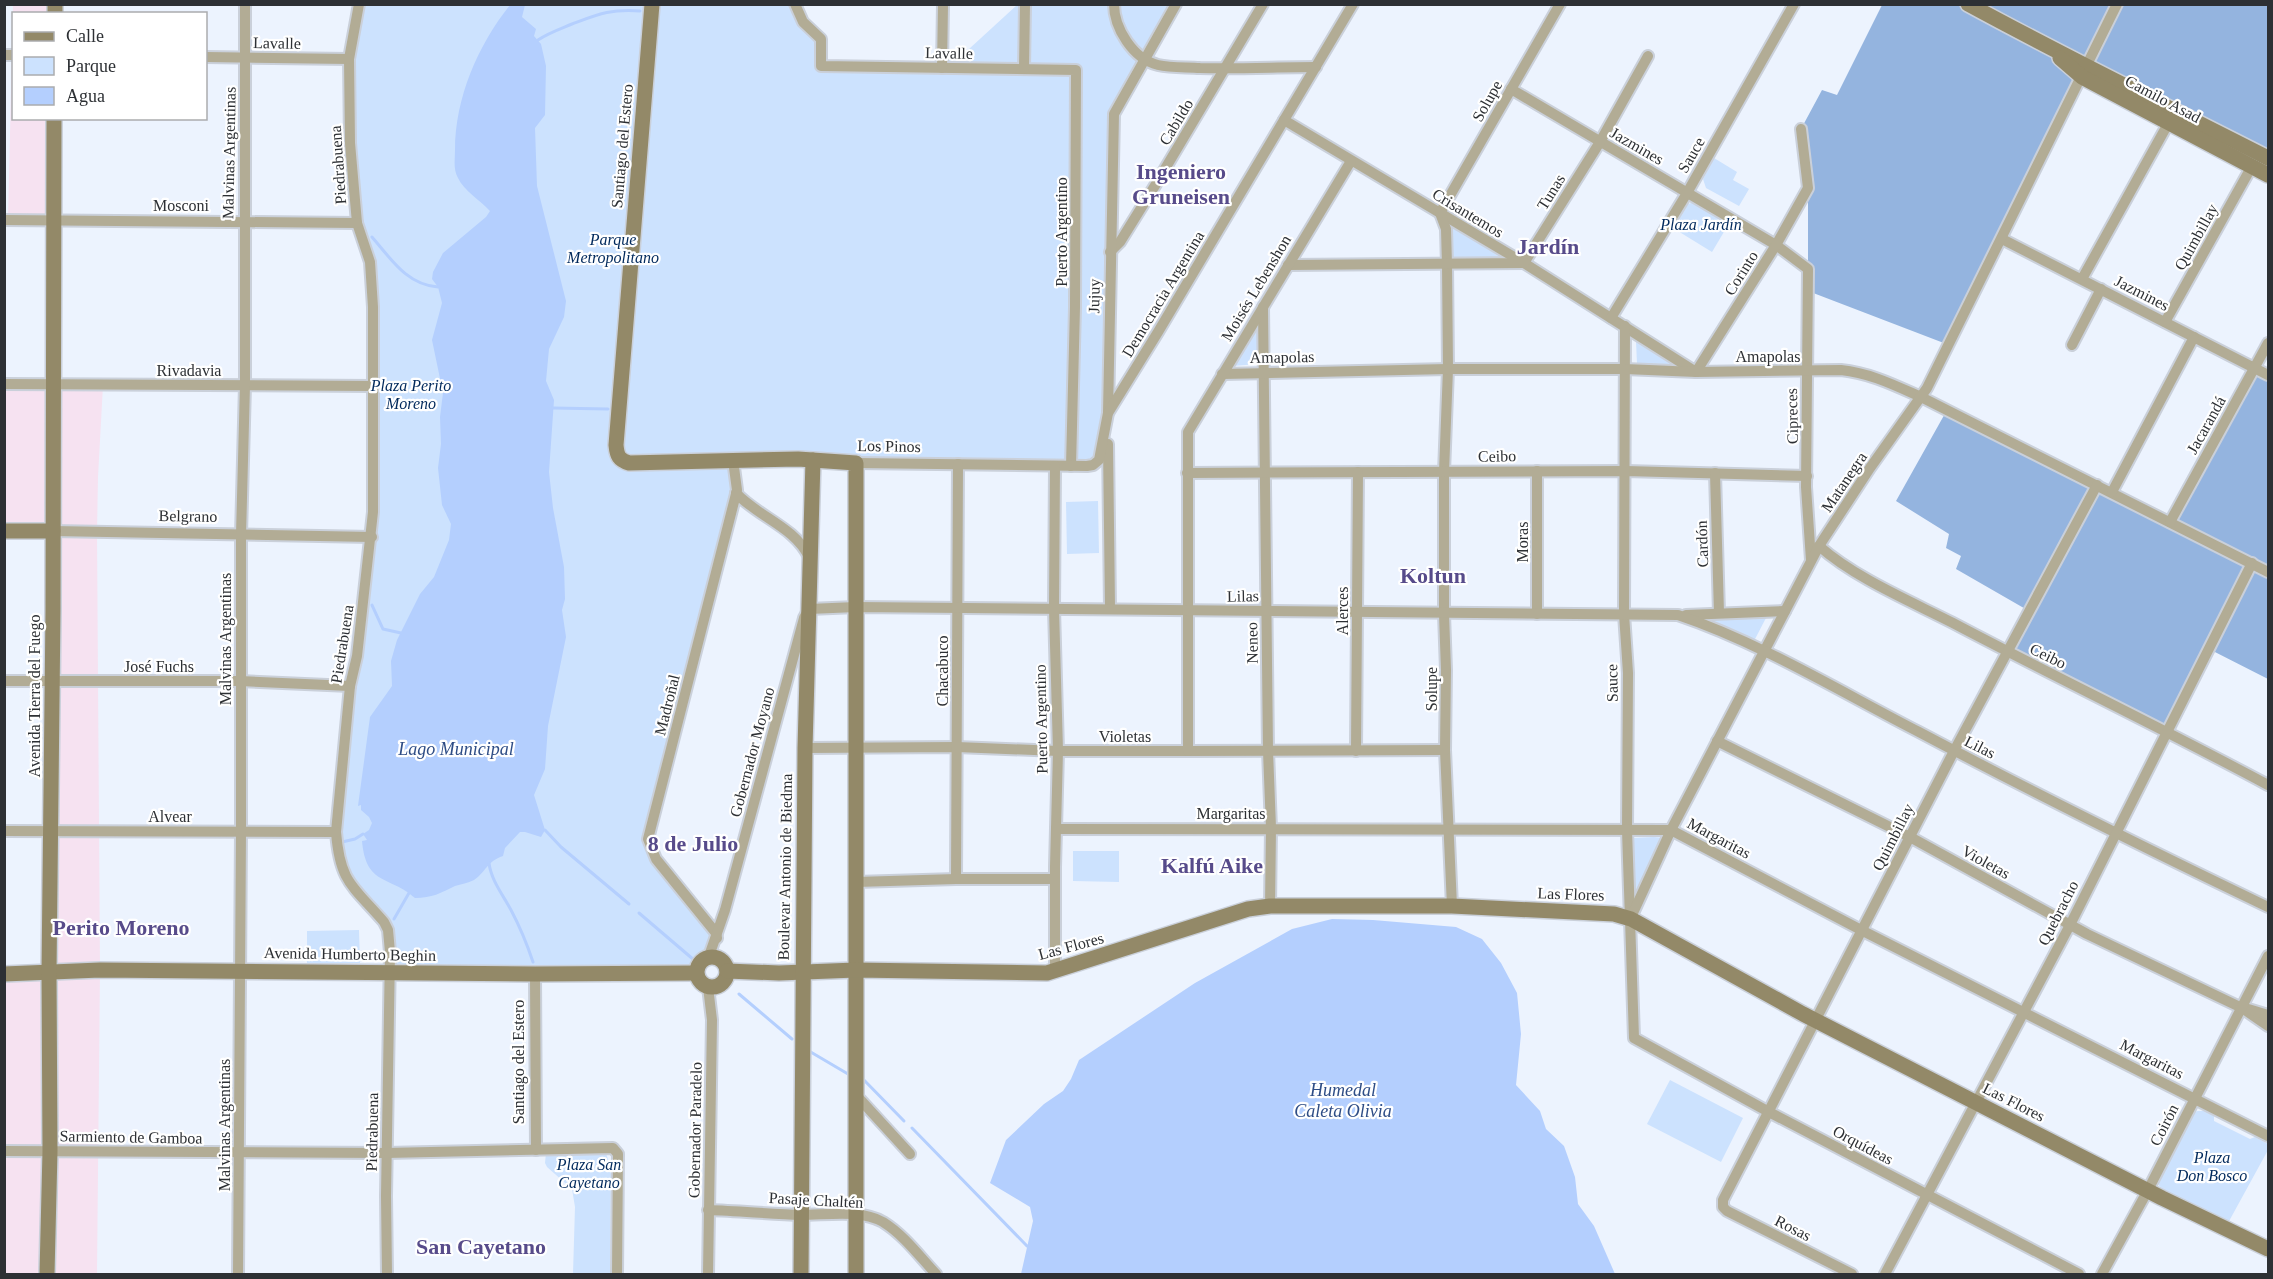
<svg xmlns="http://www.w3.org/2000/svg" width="2273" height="1279" viewBox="0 0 2273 1279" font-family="Georgia,serif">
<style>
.commercial{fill:#f6e2f1}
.green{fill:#cce2fe}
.forest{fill:#94b4df}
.water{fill:#b4cffe}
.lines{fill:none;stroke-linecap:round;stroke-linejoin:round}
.stream{stroke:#b4cffe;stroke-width:3}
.street-casing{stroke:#cad0da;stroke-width:14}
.secondary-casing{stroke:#cad0da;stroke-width:18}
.street{stroke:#b2ac95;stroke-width:10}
.secondary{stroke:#938968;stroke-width:15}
.labels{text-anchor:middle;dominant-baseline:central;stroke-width:4.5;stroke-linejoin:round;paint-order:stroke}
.street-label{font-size:16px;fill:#2d3034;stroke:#fff}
.park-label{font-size:16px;font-style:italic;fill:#00295c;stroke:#fff}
.water-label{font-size:18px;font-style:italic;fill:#2e4d86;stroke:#fff}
.district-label{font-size:22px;font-weight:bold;fill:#574b8a;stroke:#fff}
</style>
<rect width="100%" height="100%" fill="#ecf3fe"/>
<g class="commercial">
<polygon points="13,5 55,5 55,13 14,14 14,118 54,119 54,220 8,220"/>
<polygon points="5,384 103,385 98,477 97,532 100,970 97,1274 5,1274 5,974 48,972 53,532 5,531"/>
</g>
<g class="green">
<polygon points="359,5 795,5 821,39 822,66 942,68 942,51 969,49 1017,5 1176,5 1114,114 1108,413 1093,465 733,460 737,490 651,849 716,933 705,958 697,968 390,972 388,930 347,881 336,832 372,537 370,262 357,223 349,59"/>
<polygon points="1714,158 1737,172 1733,180 1749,189 1739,206 1706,188 1703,179"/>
<polygon points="1697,201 1731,220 1712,252 1673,228 1688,204"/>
<polygon points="1448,223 1507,259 1453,262 1452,234"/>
<polygon points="1258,323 1259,364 1232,366"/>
<polygon points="1636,341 1673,365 1637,364"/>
<polygon points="1098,501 1099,553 1067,554 1066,502"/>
<polygon points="1767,616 1754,641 1701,619"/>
<polygon points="1654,837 1665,838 1634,907 1631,838"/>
<polygon points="1073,851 1119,851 1119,882 1073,881"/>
<polygon points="359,930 360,963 307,964 307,931"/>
<polygon points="1670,1080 1743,1118 1721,1162 1647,1124"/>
<polygon points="2198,1111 2205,1111 2214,1116 2214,1121 2250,1139 2255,1137 2268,1144 2268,1150 2228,1223 2168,1192 2159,1186 2158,1181 2193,1112"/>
<polygon points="601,1151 606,1153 611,1169 610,1274 573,1274 575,1207 572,1189 547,1167 545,1163 546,1153"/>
</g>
<g class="forest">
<polygon points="1882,5 2268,5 2268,158 2088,66 1949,345 1808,291 1808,188 1801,129 1822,90 1837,95"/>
<polygon points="2255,368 2268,375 2268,679 2209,649 2168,731 2008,652 2029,611 1956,569 1961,556 1946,548 1949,534 1896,501 1947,410 2170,522"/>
</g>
<g class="water">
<path d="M510,5H525L522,17L536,29L534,36L541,44L546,66L545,115L535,128L537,186L566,301L564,317L549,349L546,381L554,400L549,472L553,508L564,567L565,599L562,610L566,637L548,726L545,769L534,795L545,830L541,837L525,832H520L505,848L503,856C487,861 486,872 474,880C468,883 461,884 455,886C441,893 432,898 415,898C389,875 366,886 362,841L367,840L363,834L369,830L372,823L369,817L361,810V805L358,806L370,717L392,686L391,661L397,640L420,594L434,577L449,540L451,524L442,505L438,468L441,444L440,417L443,393L432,340L442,303L438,287L432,279L433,272L443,253L486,217L490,211C480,200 464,191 458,178C453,169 455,160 455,150C455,98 478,45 510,5Z"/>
<polygon points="1332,919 1373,920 1456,927 1482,939 1501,963 1517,993 1521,1034 1516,1085 1540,1111 1546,1129 1564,1146 1575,1177 1578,1204 1594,1226 1615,1274 1021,1274 1033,1221 1030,1207 990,1183 1006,1140 1044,1104 1063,1091 1071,1079 1079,1060 1195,983 1292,929"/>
</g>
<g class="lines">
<g class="stream">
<path d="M538,40C548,33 560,29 572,24C599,14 610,9 640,11"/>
<path d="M372,237C391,259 407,285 438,287"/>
<polyline points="553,408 608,409"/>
<polyline points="372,605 383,629 401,633"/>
<polyline points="545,830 561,847 629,904"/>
<polyline points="342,842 355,839 363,834"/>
<path d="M489,863C491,880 503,895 511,910C520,927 527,944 533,962"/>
<polyline points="639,913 694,960"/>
<polyline points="394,919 409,893"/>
<polyline points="739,994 792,1039"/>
<polyline points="809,1051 848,1074"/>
<polyline points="862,1078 904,1121"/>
<polyline points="912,1128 1027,1246"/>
</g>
<g class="street-casing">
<g id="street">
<path d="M359,4L349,59L350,143L357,223L370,262L373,307V512L357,656L350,686L336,832C340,883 353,886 384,922L388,930L390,952L386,1196L387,1274"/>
<polyline points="795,4 803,22 821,39 821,66 1076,70 1075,307 1071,466"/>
<path d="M1114,4C1114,28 1133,59 1158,65C1171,68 1186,67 1200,68C1239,69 1278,67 1316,67"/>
<polyline points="4,55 14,55"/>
<polyline points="206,57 349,59"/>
<polyline points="942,68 943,4"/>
<polyline points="1024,69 1025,4"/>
<polyline points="1511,89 1776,245 1808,269 1806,487 1811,560"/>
<polyline points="1284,120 1524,263 1696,372 1776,245 1808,188 1801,129"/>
<polyline points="1440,213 1446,229 1447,265 1448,369 1444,472 1444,614 1446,670 1445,750 1452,906"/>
<polyline points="1440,213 1560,4"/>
<polyline points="4,220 357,223"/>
<polyline points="2002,239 2268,375"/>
<polyline points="1110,252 1120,242 1156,184 1263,4"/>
<polyline points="1288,265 1524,263 1600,142 1648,56"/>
<polyline points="2082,279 2169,122"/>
<polyline points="1263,307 1268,751 1271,828 1270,906"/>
<polyline points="1611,318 1687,193 1794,4"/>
<polyline points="2165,322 2252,166"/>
<polyline points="1625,326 1624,614 1628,673 1627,830 1634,1038 1769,1112 2079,1274"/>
<polyline points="2072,345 2101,289"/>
<path d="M1222,374L1448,369H1625L1696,372L1841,370C1870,373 1894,385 1921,397L2268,572"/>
<polyline points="4,384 373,386"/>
<polyline points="1108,413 1114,114 1176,4"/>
<polyline points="1108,444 1110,608"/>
<polyline points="856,463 1087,466 1093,465 1099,460 1108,413 1158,332 1353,4"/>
<polyline points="1187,473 1626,471 1807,476"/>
<polyline points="1715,473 1719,613"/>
<polyline points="2112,492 2194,337"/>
<path d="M736,493C758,517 795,527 809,557"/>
<polyline points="2170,522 2268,343"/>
<polyline points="53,531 372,537"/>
<path d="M1819,546C1855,578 1910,601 1953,623C2057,678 2164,729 2268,785"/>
<polyline points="1537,614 1537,471"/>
<polyline points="1686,615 1785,611"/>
<polyline points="4,681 240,681 350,686"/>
<polyline points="1717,741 1910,837 2087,934 2242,1008 2268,1026"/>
<polyline points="805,748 957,747 1058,751 1188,751 1445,750"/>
<polyline points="1188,751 1188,432 1351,161"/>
<polyline points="1356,751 1358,472"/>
<polyline points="1056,829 1671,830 1863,931 2268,1136"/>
<polyline points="4,831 336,832"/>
<polyline points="956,879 958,464"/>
<polyline points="856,882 956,879 1055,879"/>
<polyline points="1633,913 1671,830 1819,546 1870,468 1927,388 2117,4"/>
<polyline points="717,938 716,933 656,859 648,839 737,490 733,460"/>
<path d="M709,956L725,910L804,618L809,609L856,607L1678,615C1761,643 1841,692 1919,732C2034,793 2151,851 2268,907"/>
<polyline points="1055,972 1055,867 1058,751 1054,609 1055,466"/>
<polyline points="535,974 536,1150"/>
<polyline points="708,987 712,1020 708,1274"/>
<polyline points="2245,1008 2268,1015"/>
<polyline points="856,1095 910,1154"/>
<polyline points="4,1151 386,1153 613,1148 618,1154 617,1274"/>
<path d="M708,1210C739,1211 770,1214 801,1215C827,1215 860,1209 883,1222C904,1235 920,1257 936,1274"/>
<polyline points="238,1274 241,831 241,535 245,385 245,4"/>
<polyline points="1852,1274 1727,1211 1723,1207 1723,1200 1954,751 2097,485"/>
<polyline points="1885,1274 2070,925 2252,563"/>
<polyline points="2102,1274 2148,1190 2268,956"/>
</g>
</g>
<g class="secondary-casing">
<g id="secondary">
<path d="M652,4L616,445C617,456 619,460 629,463L798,459L856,463V1274"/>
<path d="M1968,4C2067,58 2168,107 2268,158"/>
<polyline points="55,14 55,4"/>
<polyline points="2060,58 2082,77 2268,175"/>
<polyline points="4,531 53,531"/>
<circle cx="712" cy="972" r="15"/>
<polyline points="727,971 779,973 856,970 1047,973 1248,909 1270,906 1452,906 1614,914 1631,919 1803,1014 2162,1198 2268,1249"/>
<polyline points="4,974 100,970 535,974 696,973"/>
<polyline points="47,1274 50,1151 49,972 53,610 54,118"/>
<polyline points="801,1274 805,748 813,460"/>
</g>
</g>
<use href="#street" class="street"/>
<use href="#secondary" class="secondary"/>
</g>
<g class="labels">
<g class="street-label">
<text transform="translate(277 43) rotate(1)">Lavalle</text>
<text transform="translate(949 53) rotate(1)">Lavalle</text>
<text transform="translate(2163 99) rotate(28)">Camilo Asad</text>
<text transform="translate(1487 101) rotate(-61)">Solupe</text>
<text transform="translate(1176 122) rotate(-59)">Cabildo</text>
<text transform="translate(622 146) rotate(-85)">Santiago del Estero</text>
<text transform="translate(1637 146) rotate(30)">Jazmines</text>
<text transform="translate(229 153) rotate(-89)">Malvinas Argentinas</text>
<text transform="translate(1691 155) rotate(-60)">Sauce</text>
<text transform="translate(338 165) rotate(-94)">Piedrabuena</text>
<text transform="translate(1551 192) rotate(-58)">Tunas</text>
<text x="181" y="205">Mosconi</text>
<text transform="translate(1468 213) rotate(31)">Crisantemos</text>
<text transform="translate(1061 232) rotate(-90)">Puerto Argentino</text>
<text transform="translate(2196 237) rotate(-61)">Quimbillay</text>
<text transform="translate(1741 273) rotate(-58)">Corinto</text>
<text transform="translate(1256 288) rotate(-59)">Moisés Lebenshon</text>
<text transform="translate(2142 293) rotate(27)">Jazmines</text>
<text transform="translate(1163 294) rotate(-59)">Democracia Argentina</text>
<text transform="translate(1094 296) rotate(-89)">Jujuy</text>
<text x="1768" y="356">Amapolas</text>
<text transform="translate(1282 357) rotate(-1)">Amapolas</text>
<text x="189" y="370">Rivadavia</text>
<text transform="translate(1792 416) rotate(-91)">Cipreces</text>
<text transform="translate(2206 425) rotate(-61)">Jacarandá</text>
<text transform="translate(889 446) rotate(1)">Los Pinos</text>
<text transform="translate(1497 456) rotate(-1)">Ceibo</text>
<text transform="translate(1844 482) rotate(-56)">Matanegra</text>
<text transform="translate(188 516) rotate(1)">Belgrano</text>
<text transform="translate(1522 542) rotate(-90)">Moras</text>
<text transform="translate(1702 544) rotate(-92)">Cardón</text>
<text transform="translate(1243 596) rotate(-1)">Lilas</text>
<text transform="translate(1342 611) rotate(-90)">Alerces</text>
<text transform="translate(225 639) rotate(-90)">Malvinas Argentinas</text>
<text transform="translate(1252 643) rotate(-91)">Neneo</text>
<text transform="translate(342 644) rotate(-81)">Piedrabuena</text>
<text transform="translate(2048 656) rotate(26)">Ceibo</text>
<text x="159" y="666">José Fuchs</text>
<text transform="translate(942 671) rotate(-90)">Chacabuco</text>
<text transform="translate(1612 683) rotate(-91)">Sauce</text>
<text transform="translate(1431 689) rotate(-90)">Solupe</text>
<text transform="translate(34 696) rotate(-90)">Avenida Tierra del Fuego</text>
<text transform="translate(667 705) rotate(-76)">Madroñal</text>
<text transform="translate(1041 719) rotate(-91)">Puerto Argentino</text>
<text x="1125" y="736">Violetas</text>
<text transform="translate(1980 747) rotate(27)">Lilas</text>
<text transform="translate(752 752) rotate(-75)">Gobernador Moyano</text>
<text x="1231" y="813">Margaritas</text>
<text x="170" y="816">Alvear</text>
<text transform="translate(1893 837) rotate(-63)">Quimbillay</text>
<text transform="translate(1719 838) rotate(28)">Margaritas</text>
<text transform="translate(1986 862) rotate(29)">Violetas</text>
<text transform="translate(785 867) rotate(-89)">Boulevar Antonio de Biedma</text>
<text transform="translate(1571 894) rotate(2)">Las Flores</text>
<text transform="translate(2058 913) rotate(-63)">Quebracho</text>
<text transform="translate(1071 946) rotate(-15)">Las Flores</text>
<text transform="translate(350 954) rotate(1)">Avenida Humberto Beghin</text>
<text transform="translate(2152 1059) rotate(27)">Margaritas</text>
<text transform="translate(518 1062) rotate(-90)">Santiago del Estero</text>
<text transform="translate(2014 1102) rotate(27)">Las Flores</text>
<text transform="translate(224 1125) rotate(-90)">Malvinas Argentinas</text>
<text transform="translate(2164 1125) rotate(-63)">Coirón</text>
<text transform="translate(695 1130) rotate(-89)">Gobernador Paradelo</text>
<text transform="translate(372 1132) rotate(-89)">Piedrabuena</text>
<text transform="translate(131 1137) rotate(1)">Sarmiento de Gamboa</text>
<text transform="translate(1863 1145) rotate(28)">Orquídeas</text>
<text transform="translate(816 1200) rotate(3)">Pasaje Chaltén</text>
<text transform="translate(1793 1228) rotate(27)">Rosas</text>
</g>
<g class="park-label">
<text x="1701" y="224">Plaza Jardín</text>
<text x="613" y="239">Parque<tspan x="613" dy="18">Metropolitano</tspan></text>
<text x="411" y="385">Plaza Perito<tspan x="411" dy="18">Moreno</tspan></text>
<text x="2212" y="1157">Plaza<tspan x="2212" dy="18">Don Bosco</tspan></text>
<text x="589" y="1164">Plaza San<tspan x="589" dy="18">Cayetano</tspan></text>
</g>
<g class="water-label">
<text x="456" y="749">Lago Municipal</text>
<text x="1343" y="1090">Humedal<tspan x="1343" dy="21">Caleta Olivia</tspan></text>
</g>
<g class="district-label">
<text x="1181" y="171">Ingeniero<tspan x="1181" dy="25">Gruneisen</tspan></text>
<text x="1548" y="246">Jardín</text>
<text x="1433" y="575">Koltun</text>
<text x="693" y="843">8 de Julio</text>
<text x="1212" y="865">Kalfú Aike</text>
<text x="121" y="927">Perito Moreno</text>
<text x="481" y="1246">San Cayetano</text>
</g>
</g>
<rect width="2273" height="1279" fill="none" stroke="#2d3034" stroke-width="12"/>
<rect x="12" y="12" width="195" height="108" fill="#ffffff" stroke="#abacae" stroke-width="1.5"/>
<rect x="24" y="32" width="30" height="9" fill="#938968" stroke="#abacae" stroke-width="1.5"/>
<text x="66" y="42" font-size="18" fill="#2d3034">Calle</text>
<rect x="24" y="57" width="30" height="18" fill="#cce2fe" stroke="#abacae" stroke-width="1.5"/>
<text x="66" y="72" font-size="18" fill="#2d3034">Parque</text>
<rect x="24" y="87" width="30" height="18" fill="#b4cffe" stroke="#abacae" stroke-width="1.5"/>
<text x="66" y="102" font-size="18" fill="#2d3034">Agua</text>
</svg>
